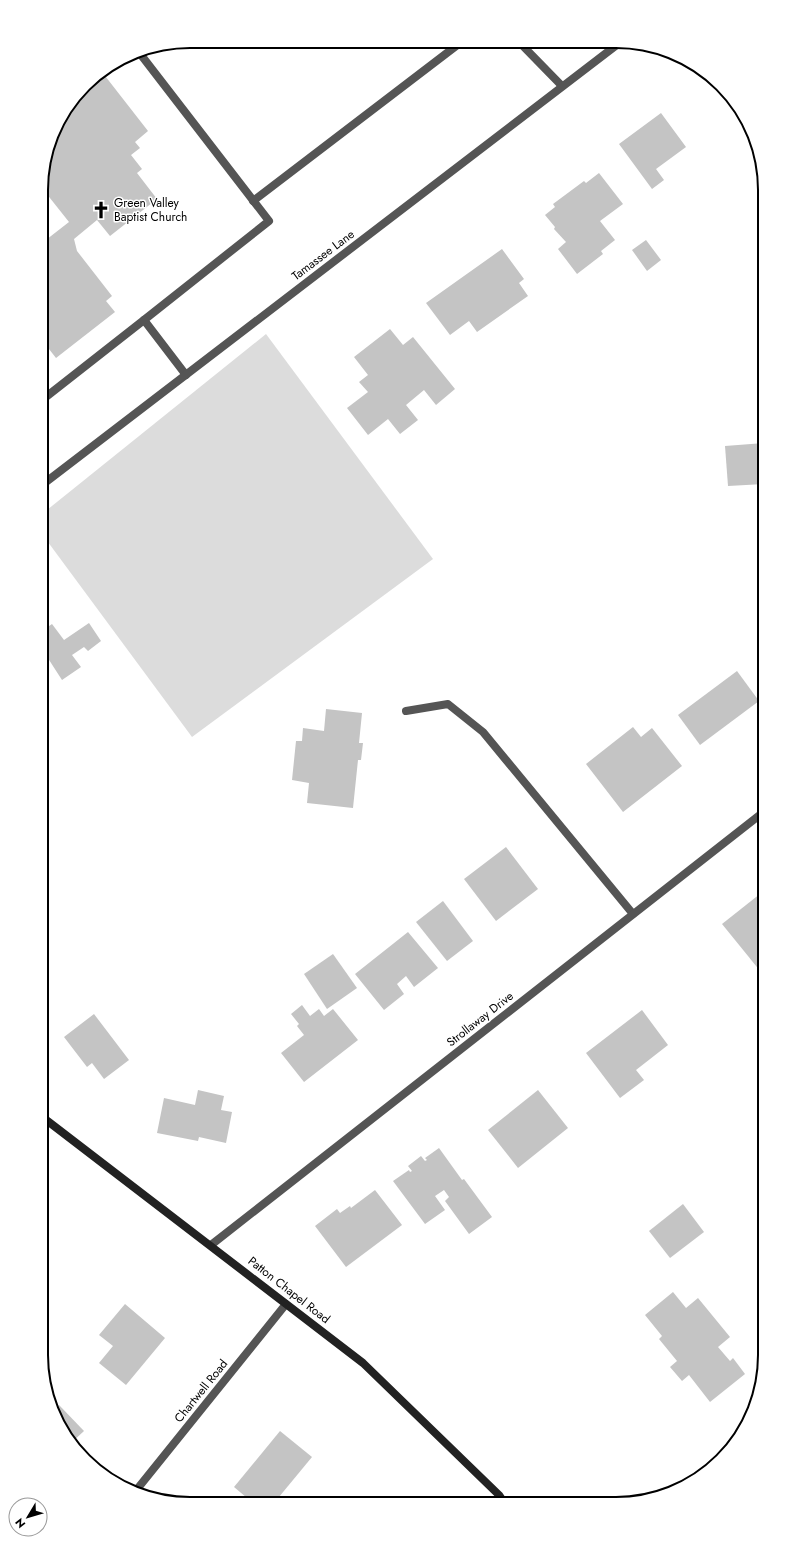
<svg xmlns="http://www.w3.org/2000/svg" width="806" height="1545" viewBox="0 0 806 1545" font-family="Jost,sans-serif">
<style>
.green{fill:#dcdcdc}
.building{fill:#c4c4c4}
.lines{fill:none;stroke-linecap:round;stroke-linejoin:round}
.lane{stroke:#555;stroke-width:8}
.street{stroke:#555;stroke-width:8}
.secondary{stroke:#222;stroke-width:8}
.labels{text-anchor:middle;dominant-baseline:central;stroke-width:3;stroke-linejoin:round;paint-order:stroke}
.poi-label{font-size:12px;fill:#000;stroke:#fff;text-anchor:start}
.street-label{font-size:12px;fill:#000;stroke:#fff}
.rim{fill:none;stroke:#000;stroke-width:2}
</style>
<rect width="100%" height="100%" fill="#fff"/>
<polygon class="green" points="266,334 433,559 192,737 42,534 42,514"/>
<g class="building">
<polygon points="102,72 148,131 135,142 140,148 131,155 142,169 137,173 157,199 110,236 97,220 74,239 77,251 112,296 106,301 115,312 56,358 42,340 42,243 69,222 42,188 42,171 56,124 92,78"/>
<polygon points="661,113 686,147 656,169 664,180 652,189 619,144"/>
<polygon points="599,173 623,204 600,221 615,240 601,251 603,254 577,274 558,249 566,242 554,229 555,227 545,215 555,207 553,204 584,181 586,183"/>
<polygon points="646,240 661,260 647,271 632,250"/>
<polygon points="502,249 524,279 519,283 528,296 477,332 469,321 450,335 426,303"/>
<polygon points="390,329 403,345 413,337 455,389 436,405 424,390 406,405 418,420 400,434 388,419 368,435 347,408 368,392 359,382 368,375 354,357"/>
<polygon points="765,443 765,484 728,486 725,446"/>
<polygon points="765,544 765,562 757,551"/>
<polygon points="89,623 101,641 88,651 84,647 72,655 81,667 62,680 42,649 42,631 52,624 64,640"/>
<polygon points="737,671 759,701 700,745 678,715"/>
<polygon points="326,709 362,713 359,743 363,743 361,760 358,760 353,808 307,803 309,783 292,780 296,741 302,741 303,728 324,731"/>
<polygon points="633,727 641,737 652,728 682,766 623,812 586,764"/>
<polygon points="506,847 538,889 496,921 464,879"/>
<polygon points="765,890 765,977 722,924"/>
<polygon points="443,901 473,941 447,961 416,922"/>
<polygon points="408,932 438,968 414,987 406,976 397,984 404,994 384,1010 355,974"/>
<polygon points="333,954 357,988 327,1009 304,974"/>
<polygon points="302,1005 310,1016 319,1009 324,1016 333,1009 358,1040 304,1082 281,1053 304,1035 297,1026 299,1024 291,1014"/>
<polygon points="642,1010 668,1045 636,1070 644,1080 620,1098 586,1053"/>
<polygon points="94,1014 129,1060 104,1079 92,1063 87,1067 64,1037"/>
<polygon points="198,1090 224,1096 221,1110 232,1112 226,1143 199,1137 198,1141 157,1133 164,1098 195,1105"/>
<polygon points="538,1090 568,1128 518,1168 488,1130"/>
<polygon points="439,1148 462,1180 464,1179 492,1217 469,1234 445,1201 449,1197 444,1190 435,1196 445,1210 425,1224 393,1181 409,1170 410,1172 412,1171 408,1166 421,1156 425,1161 427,1160 425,1158"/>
<polygon points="375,1190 402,1225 346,1267 315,1226 337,1209 340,1213 350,1206 351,1208"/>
<polygon points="683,1204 704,1232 670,1258 649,1231"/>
<polygon points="673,1292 686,1308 698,1298 730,1337 718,1347 730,1361 733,1358 745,1374 710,1402 689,1375 682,1381 670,1367 677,1361 659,1339 662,1336 645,1315"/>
<polygon points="125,1304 165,1338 126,1385 99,1363 113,1346 99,1335"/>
<polygon points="59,1405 84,1431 71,1443 66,1438 53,1411"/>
<polygon points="280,1431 312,1457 274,1503 253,1503 234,1487"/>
</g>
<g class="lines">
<g class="lane">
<polyline points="520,43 562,86"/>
<polyline points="138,51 269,221 144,320 186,375"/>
<polyline points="253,201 460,43"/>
<polyline points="42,400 144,320"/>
<polyline points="406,711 448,704 483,732 633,914"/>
</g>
<g class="street">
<polyline points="42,485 618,44"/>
<polyline points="211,1245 765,811"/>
<polyline points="134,1493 286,1304"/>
</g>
<polyline class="secondary" points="41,1116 363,1363 499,1495 505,1504"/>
</g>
<defs>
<g id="church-bare" transform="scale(1.38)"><path d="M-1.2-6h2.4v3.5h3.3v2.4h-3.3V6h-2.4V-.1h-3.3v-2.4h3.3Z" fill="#000" stroke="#fff" stroke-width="2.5" paint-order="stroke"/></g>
</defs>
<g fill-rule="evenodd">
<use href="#church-bare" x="101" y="210"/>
</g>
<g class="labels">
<g class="poi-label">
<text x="114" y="203">Green Valley<tspan x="114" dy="14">Baptist Church</tspan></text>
</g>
<g class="street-label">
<text transform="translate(323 255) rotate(-37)">Tamassee Lane</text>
<text transform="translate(480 1019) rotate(-38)">Strollaway Drive</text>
<text transform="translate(289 1290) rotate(38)">Patton Chapel Road</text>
<text transform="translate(201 1391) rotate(-51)">Chartwell Road</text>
</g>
</g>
<path d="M0 0H806V1545H0ZM190 48H616A142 142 0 0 1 758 190V1355A142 142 0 0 1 616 1497H190A142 142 0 0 1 48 1355V190A142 142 0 0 1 190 48Z" fill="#fff" fill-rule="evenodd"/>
<path class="rim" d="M190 48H616A142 142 0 0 1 758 190V1355A142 142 0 0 1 616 1497H190A142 142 0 0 1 48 1355V190A142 142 0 0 1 190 48Z"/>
<g transform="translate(28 1517) rotate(232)"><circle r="19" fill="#ffffff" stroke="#999999"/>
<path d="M0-3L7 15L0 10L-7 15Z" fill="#000000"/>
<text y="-6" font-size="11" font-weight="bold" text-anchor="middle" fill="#000000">N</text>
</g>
</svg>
